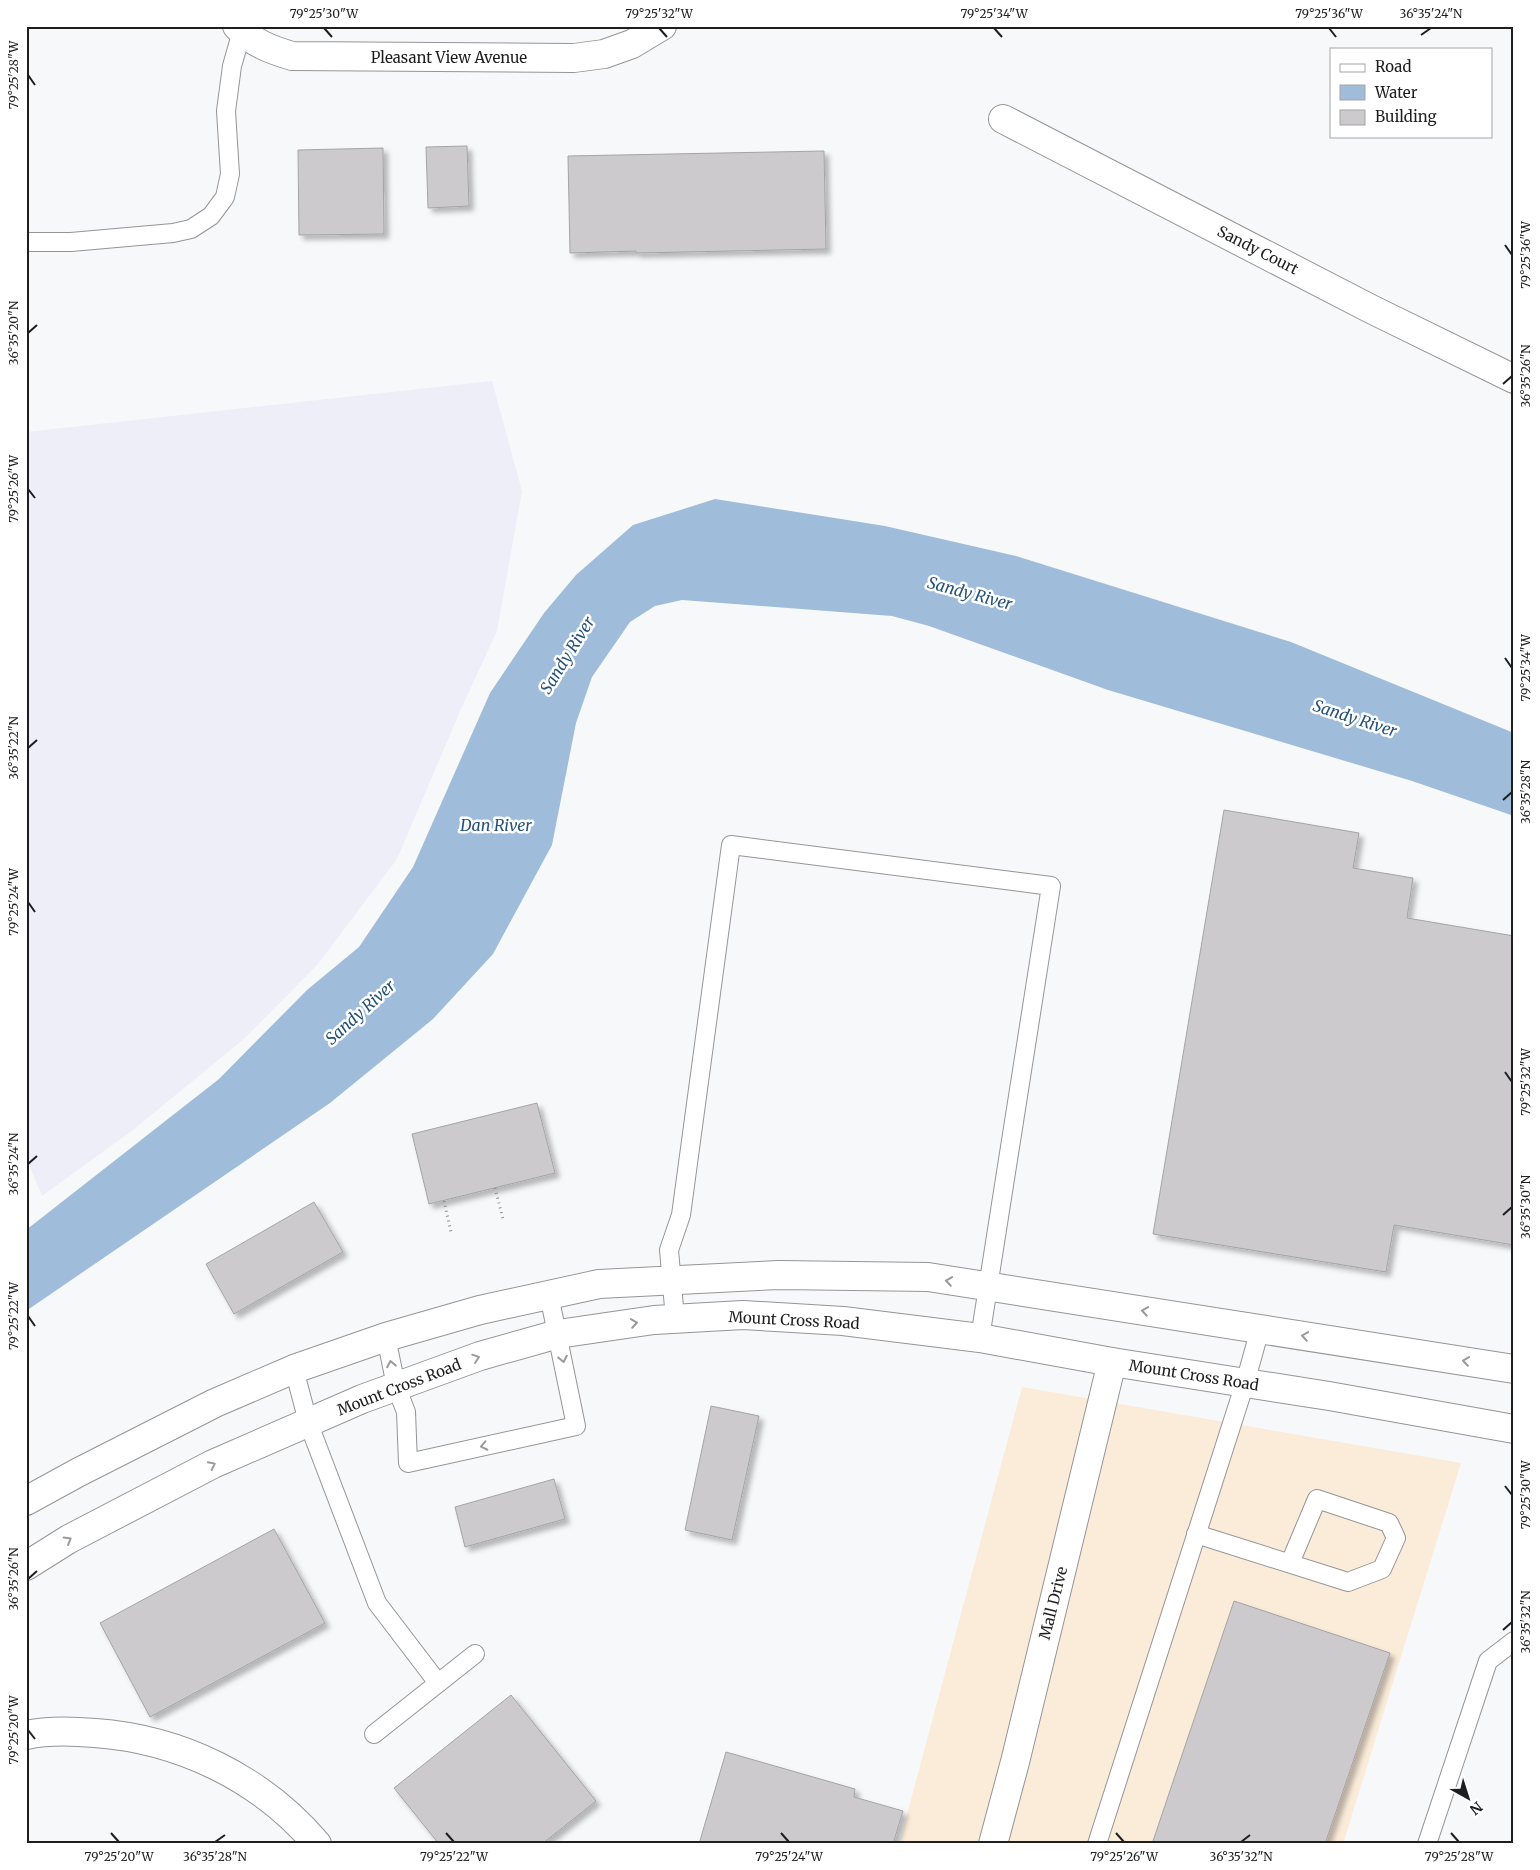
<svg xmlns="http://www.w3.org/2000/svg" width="1540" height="1870" viewBox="0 0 1540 1870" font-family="Merriweather,serif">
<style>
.commercial{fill:#fbebd9}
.built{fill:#eeeef8}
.water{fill:#9fbdda}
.building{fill:#cccacc;stroke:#a5a4a5;filter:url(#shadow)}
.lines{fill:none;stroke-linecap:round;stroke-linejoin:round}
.service-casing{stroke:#959597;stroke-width:20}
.minor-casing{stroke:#959597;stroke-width:30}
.secondary-casing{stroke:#959597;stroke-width:30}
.path{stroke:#909092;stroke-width:3;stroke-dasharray:1 4;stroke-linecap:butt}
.service{stroke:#fff;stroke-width:18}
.minor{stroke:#fff;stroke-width:28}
.secondary{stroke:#fff;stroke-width:28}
.oneway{stroke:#9a9a9a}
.ticks{fill:none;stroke:#1e1e1f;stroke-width:2}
.labels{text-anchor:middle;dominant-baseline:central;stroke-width:5;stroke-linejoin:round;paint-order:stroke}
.street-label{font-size:15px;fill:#1e1e1f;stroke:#fff}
.water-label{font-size:16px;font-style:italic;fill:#245179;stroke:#fff}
.neatline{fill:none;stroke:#1e1e1f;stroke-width:2}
.ticks-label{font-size:12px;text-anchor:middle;fill:#1e1e1f}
</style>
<defs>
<filter id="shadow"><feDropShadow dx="4.5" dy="4.5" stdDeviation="2.5" flood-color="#0004"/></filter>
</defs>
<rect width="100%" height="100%" fill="#f7f8fa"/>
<polygon class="commercial" points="1022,1387 1461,1463 1343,1844 899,1844"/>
<polygon class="built" points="492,381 522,491 497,631 461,709 397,859 318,964 245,1038 133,1130 42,1196 26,1157 26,432"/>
<polygon class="water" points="715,499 885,526 1016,556 1291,642 1514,733 1514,816 1412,781 1108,690 929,626 892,616 682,600 655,606 630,622 592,677 576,723 552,845 493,954 433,1019 330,1103 26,1311 26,1230 219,1079 307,990 359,947 413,867 490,693 544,613 576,575 633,525"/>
<g class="building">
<polygon points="467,146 469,206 428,208 426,147"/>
<polygon points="383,148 384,234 299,235 298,150"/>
<polygon points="824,151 826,249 636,253 636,251 570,253 568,156"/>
<polygon points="1224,810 1359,833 1353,868 1413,878 1407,918 1514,936 1514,1245 1394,1225 1386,1272 1153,1234"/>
<polygon points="537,1103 555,1173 429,1204 412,1134"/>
<polygon points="314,1202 343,1252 234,1314 206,1264"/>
<polygon points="711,1406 759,1416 732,1540 685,1530"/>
<polygon points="554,1479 565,1519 465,1547 455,1507"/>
<polygon points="274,1529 325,1623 150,1717 100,1623"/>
<polygon points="1234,1601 1390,1653 1325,1844 1152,1844"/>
<polygon points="511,1695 596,1801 542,1844 439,1844 394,1788"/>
<polygon points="726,1752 855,1789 854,1797 903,1811 893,1844 699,1844"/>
</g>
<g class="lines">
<g class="service-casing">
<g id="service">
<polyline points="26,242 71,242 173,233 191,229 211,216 225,197 230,174 226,111 232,66 242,31"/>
<polyline points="675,1319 669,1250 681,1215 731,845 1051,886 980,1338"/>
<polyline points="386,1337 396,1386 406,1412 408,1463 576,1426 549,1295"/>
<polyline points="294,1369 308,1422 377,1603 438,1683"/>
<polyline points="1196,1534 1348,1582 1382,1569 1396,1538 1389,1523 1317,1499 1290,1563"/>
<polyline points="374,1734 475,1654"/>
<polyline points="1097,1844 1245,1383 1260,1329"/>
<polyline points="1427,1844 1488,1661 1514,1641"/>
</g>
</g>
<g class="minor-casing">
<g id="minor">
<path d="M237,26C252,43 272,50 292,56L574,58L604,54L632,44L662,26"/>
<polyline points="1003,119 1371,309 1514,379"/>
<path d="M26,1735C48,1730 73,1731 95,1733C180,1739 261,1778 317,1844"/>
<polyline points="993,1844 1015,1762 1112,1362"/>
</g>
</g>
<g class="secondary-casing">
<g id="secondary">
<polyline points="26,1501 79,1472 215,1403 294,1369 386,1337 480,1310 599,1284 779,1275 928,1277 1514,1369"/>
<polyline points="26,1566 69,1539 213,1464 362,1399 480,1356 558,1334 654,1320 743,1315 843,1321 980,1338 1112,1362 1329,1396 1514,1429"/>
</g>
</g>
<g class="path">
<polyline points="495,1188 503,1219"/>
<polyline points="444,1201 451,1232"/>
</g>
<use href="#service" class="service"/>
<use href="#minor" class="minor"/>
<use href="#secondary" class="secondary"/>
</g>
<defs><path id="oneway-chevron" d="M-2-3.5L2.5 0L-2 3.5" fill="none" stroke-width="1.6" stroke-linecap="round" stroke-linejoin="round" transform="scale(1.25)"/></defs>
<g class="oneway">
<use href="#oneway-chevron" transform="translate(949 1281) rotate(-171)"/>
<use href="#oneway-chevron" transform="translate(1145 1311) rotate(-171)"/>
<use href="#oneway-chevron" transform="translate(634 1323) rotate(-9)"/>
<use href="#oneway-chevron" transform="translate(1305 1336) rotate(-171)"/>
<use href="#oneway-chevron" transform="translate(476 1358) rotate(-19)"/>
<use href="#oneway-chevron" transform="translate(563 1359) rotate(79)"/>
<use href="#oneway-chevron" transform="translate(1466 1361) rotate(-171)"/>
<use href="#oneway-chevron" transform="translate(391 1364) rotate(-101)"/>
<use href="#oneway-chevron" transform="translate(484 1446) rotate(168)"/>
<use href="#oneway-chevron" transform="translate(212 1465) rotate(-26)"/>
<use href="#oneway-chevron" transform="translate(68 1540) rotate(-30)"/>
</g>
<path class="ticks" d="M324,28L332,37M659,28L667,37M994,28L1002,37M1329,28L1336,37M1421,35L1431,28M28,75L35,85M1505,245L1512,255M28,333L37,325M1503,384L1512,376M28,489L35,498M1505,658L1512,668M28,748L37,740M1503,800L1512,792M28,902L35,912M1505,1072L1512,1082M28,1164L37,1156M1503,1215L1512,1207M28,1316L35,1326M1505,1486L1512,1495M28,1579L37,1571M1503,1630L1512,1622M28,1730L35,1739M111,1833L119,1842M446,1833L454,1842M781,1833L789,1842M1116,1833L1124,1842M1451,1833L1459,1842M215,1842L225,1835M1241,1842L1250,1835"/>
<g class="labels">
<g class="street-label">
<text x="449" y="57">Pleasant View Avenue</text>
<text transform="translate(1258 250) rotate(27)">Sandy Court</text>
<text transform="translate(794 1320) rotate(3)">Mount Cross Road</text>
<text transform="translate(1194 1375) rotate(9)">Mount Cross Road</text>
<text transform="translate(399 1387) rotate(-21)">Mount Cross Road</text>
<text transform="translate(1053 1603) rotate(-76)">Mall Drive</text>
</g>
<g class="water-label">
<text transform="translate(970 593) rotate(15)">Sandy River</text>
<text transform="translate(567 655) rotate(-58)">Sandy River</text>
<text transform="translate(1355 718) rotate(18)">Sandy River</text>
<text x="496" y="825">Dan River</text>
<text transform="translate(360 1012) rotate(-42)">Sandy River</text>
</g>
</g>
<rect width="1540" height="1870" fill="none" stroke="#ffffff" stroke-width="55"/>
<rect x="1330" y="48" width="162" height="90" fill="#ffffff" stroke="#a5a5a5"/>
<rect x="1340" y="64" width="25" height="8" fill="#ffffff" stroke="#a5a5a5"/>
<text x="1375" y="72" font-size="15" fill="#1e1e1f">Road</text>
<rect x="1340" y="85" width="25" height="15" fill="#9fbdda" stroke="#a5a5a5"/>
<text x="1375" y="98" font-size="15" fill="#1e1e1f">Water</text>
<rect x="1340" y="110" width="25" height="15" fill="#cccacc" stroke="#a5a5a5"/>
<text x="1375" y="122" font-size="15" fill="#1e1e1f">Building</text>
<g transform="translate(1468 1798) rotate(141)" stroke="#ffffff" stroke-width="4" paint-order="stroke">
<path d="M0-4L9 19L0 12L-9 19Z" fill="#1e1e1f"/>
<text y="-8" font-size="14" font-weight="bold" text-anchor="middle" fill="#1e1e1f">N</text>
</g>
<rect x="28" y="28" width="1484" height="1814" class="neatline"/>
<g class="ticks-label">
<text x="324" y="18">79°25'30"W</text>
<text x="659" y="18">79°25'32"W</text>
<text x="994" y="18">79°25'34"W</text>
<text x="1329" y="18">79°25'36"W</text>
<text x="1431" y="18">36°35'24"N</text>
<text transform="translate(14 75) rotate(-90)" y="4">79°25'28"W</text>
<text transform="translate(1526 255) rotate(-90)" y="4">79°25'36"W</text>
<text transform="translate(14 333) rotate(-90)" y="4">36°35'20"N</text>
<text transform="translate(1526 376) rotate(-90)" y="4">36°35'26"N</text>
<text transform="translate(14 489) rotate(-90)" y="4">79°25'26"W</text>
<text transform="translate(1526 668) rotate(-90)" y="4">79°25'34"W</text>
<text transform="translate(14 748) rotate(-90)" y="4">36°35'22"N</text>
<text transform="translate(1526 792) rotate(-90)" y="4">36°35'28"N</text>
<text transform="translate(14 902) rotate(-90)" y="4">79°25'24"W</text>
<text transform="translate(1526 1082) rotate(-90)" y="4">79°25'32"W</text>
<text transform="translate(14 1164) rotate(-90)" y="4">36°35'24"N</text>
<text transform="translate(1526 1207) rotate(-90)" y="4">36°35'30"N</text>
<text transform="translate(14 1316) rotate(-90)" y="4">79°25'22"W</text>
<text transform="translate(1526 1495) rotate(-90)" y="4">79°25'30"W</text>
<text transform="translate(14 1579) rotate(-90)" y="4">36°35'26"N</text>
<text transform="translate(1526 1622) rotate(-90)" y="4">36°35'32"N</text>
<text transform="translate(14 1730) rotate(-90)" y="4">79°25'20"W</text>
<text x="119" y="1861">79°25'20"W</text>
<text x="215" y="1861">36°35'28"N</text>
<text x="454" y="1861">79°25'22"W</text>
<text x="789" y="1861">79°25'24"W</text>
<text x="1124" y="1861">79°25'26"W</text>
<text x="1241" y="1861">36°35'32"N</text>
<text x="1459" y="1861">79°25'28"W</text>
</g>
</svg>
